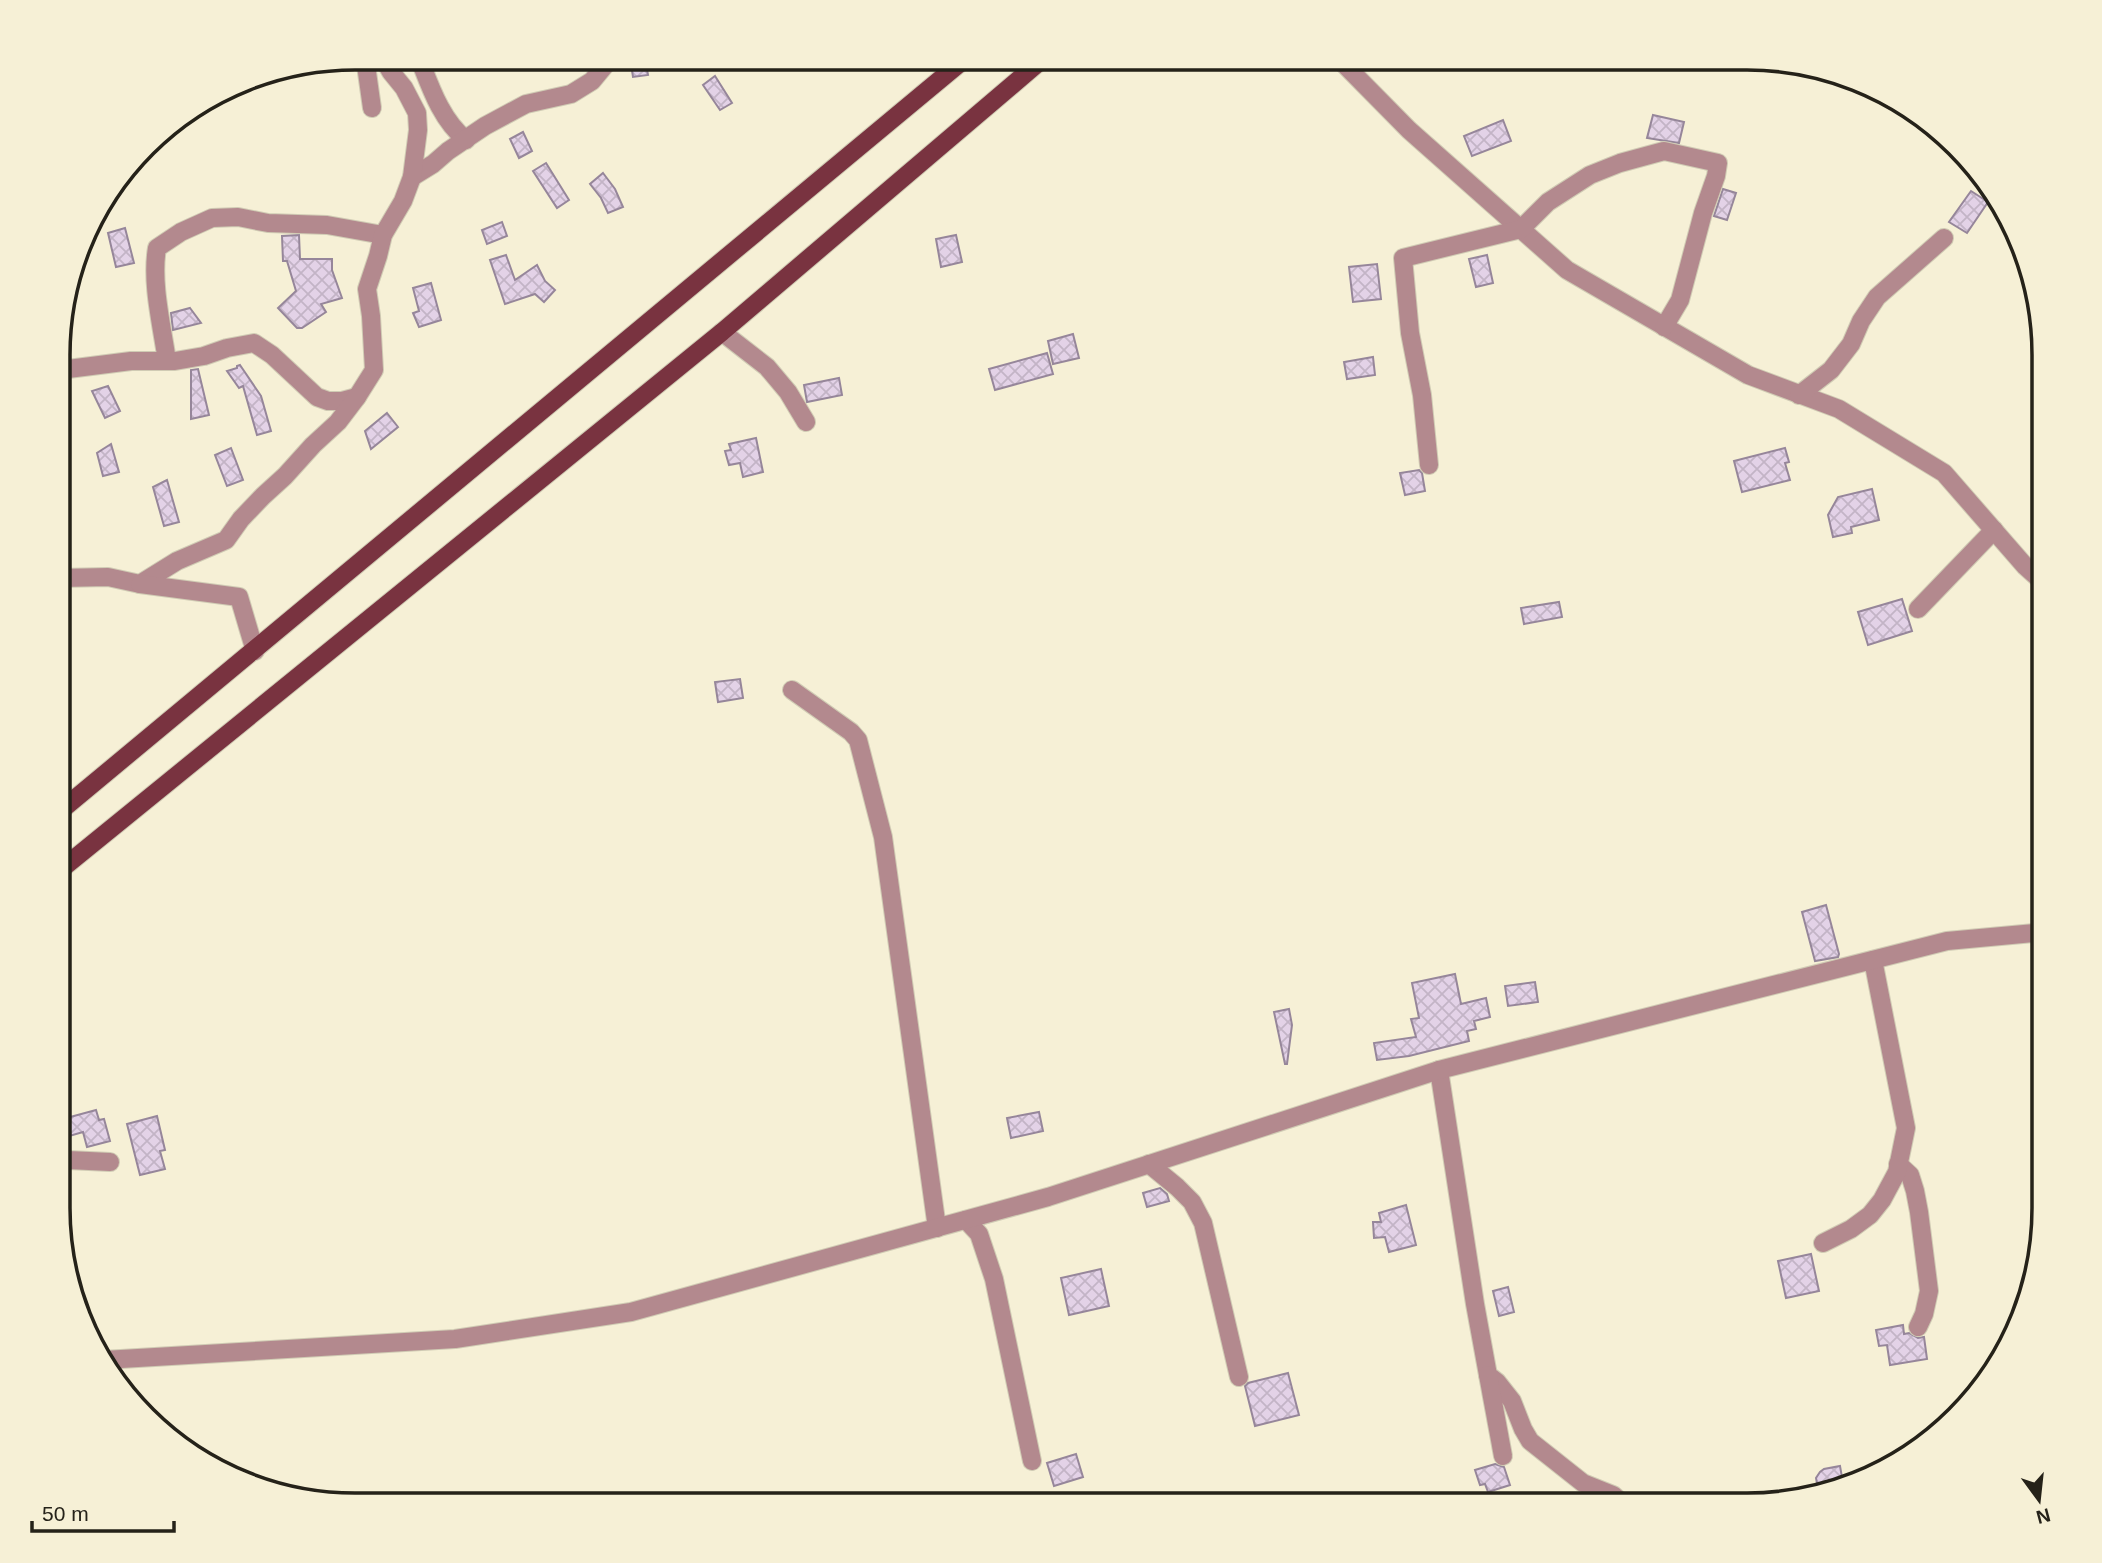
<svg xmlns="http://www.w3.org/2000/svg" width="2102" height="1563" viewBox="0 0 2102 1563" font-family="Helvetica,sans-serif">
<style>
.building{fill:url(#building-cross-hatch);stroke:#96869a;stroke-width:2}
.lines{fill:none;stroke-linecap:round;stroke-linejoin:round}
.minor-casing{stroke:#d0cbb4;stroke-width:20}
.major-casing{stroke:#d0cbb4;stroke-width:20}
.minor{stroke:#b3898e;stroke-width:18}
.major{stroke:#793340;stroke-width:18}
.rim{fill:none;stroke:#252219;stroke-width:3.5}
</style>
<defs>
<pattern id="building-cross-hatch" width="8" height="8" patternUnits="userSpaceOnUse" patternTransform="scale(1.75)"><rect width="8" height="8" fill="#e3d2e7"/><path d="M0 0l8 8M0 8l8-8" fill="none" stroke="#c3b4c6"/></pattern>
</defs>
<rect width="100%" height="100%" fill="#f6f0d6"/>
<g class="building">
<polygon points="630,58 645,58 648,75 633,77"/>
<polygon points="715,76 732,103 720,110 703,85"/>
<polygon points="1653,115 1684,122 1679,143 1647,138"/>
<polygon points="1503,120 1511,141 1472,156 1464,136"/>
<polygon points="523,132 532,151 519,158 510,139"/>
<polygon points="546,163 569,200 557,208 533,171"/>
<polygon points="603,173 615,189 623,207 608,213 601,198 590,184"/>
<polygon points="1723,189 1736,193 1727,220 1714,216"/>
<polygon points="1971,191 1988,202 1967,233 1949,222"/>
<polygon points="502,222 507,236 487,244 482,230"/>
<polygon points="125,228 134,263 116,267 108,233"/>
<polygon points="299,235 300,259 332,259 332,270 342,298 321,304 326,312 302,328 297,328 278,308 296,291 287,261 283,261 282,236"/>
<polygon points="956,235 962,262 941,267 936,239"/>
<polygon points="506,255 515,280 537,265 545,281 555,290 544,302 535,294 505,304 490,260"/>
<polygon points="1487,255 1493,283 1476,287 1469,259"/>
<polygon points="1377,264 1381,299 1353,302 1349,267"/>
<polygon points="431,283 441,320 419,327 413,313 419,311 413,288"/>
<polygon points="190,308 201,323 173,330 171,313"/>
<polygon points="1073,334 1079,358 1053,364 1048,341"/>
<polygon points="1047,353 1053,374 995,390 989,369"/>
<polygon points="1373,357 1375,375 1347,379 1344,362"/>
<polygon points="240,365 261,396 271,431 257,435 243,386 239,388 227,371 237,368 237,366"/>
<polygon points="198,369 209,415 191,419 191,370"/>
<polygon points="839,378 842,395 807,402 804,385"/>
<polygon points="108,386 120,411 105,418 92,391"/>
<polygon points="387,413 398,427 371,449 365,431"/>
<polygon points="756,438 763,472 743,477 740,463 729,465 725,451 731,450 729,444"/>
<polygon points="111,444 119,472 103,476 97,453"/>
<polygon points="231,448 243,480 227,486 215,455"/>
<polygon points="1785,448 1789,462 1785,463 1790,480 1742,492 1734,461"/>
<polygon points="1419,470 1422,473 1425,491 1405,495 1400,473"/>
<polygon points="167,480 179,522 164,526 153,487"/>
<polygon points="1872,489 1879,520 1851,527 1852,533 1833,537 1828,515 1838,497"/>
<polygon points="1902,599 1912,631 1868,645 1858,612"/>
<polygon points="1559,602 1562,617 1524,624 1521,608"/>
<polygon points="740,679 743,698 718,702 715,682"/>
<polygon points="1826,905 1839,954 1838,957 1815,961 1802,912"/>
<polygon points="1455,974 1461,1004 1486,998 1490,1017 1474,1021 1476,1029 1467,1031 1469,1041 1409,1056 1377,1060 1374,1043 1416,1037 1411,1019 1419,1018 1412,983"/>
<polygon points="1535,982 1538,1002 1508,1006 1505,986"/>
<polygon points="1289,1009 1292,1025 1287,1064 1285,1064 1274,1012"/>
<polygon points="96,1110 99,1120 104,1119 110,1141 87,1147 83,1132 59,1139 59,1120"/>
<polygon points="1039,1112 1043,1131 1011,1138 1007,1118"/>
<polygon points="157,1116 165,1150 160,1151 165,1169 140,1175 127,1124"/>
<polygon points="1160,1188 1167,1194 1169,1201 1147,1207 1143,1193"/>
<polygon points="1406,1205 1416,1245 1389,1252 1385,1237 1374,1238 1373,1222 1381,1222 1379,1213"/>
<polygon points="1811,1254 1819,1291 1786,1298 1778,1261"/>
<polygon points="1101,1269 1109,1306 1069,1315 1061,1278"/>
<polygon points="1508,1287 1514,1312 1499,1316 1493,1291"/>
<polygon points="1903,1325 1904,1334 1909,1333 1918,1338 1924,1337 1927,1359 1890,1365 1887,1345 1879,1346 1876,1330"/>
<polygon points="1288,1373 1299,1415 1255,1426 1245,1386 1248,1383"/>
<polygon points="1076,1454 1083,1477 1054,1486 1047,1463"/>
<polygon points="1495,1464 1504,1467 1510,1485 1488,1492 1485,1484 1480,1485 1475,1470"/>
<polygon points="1840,1466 1843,1483 1818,1489 1816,1478 1820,1472 1824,1469"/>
</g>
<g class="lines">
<g class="minor-casing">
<g id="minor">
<polyline points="365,58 372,108"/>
<path d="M419,58C430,86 441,120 466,140"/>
<polyline points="1338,58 1409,130 1567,270 1748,375 1839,409 1944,473 2025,566 2044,583"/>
<polyline points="412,177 433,164 448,151 485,126 526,104 571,94 592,81 611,58"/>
<polyline points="722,332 767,367 788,392 806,422"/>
<path d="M167,361C162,326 151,283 157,248L181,232L212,218L238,217L268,223L327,225L383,235"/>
<polyline points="60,370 131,361 175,361 204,356 227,348 254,343 272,355 317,397 328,401 342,401 357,397"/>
<polyline points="1799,395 1831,370 1851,344 1861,321 1877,297 1944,238"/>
<polyline points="1429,465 1422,395 1410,333 1403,258 1521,229 1548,202 1590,175 1620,163 1664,151 1718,163 1716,176 1703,213 1680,300 1664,327"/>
<polyline points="60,578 108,577 140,584 177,561 226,540 241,519 263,496 285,476 313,445 338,422 357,397 374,370 371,316 367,289 378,256 383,235 403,201 412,177 418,130 417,113 404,88 391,72 383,58"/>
<polyline points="140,584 239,597 255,651"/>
<polyline points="1918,609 1994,530"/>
<polyline points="792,690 851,732 858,740 883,837 937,1228"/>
<polyline points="1439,1070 1475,1304 1488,1375 1497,1382 1512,1401 1523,1429 1530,1441 1583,1483 1613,1495 1624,1505"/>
<polyline points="59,1153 68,1160 110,1162"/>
<polyline points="1149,1164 1177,1187 1192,1202 1203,1223 1239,1377"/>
<polyline points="1898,1164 1910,1175 1915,1191 1919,1212 1929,1291 1924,1314 1918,1327"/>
<polyline points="966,1220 979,1234 994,1279 1032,1461"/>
<polyline points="1823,1243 1851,1229 1870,1215 1882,1200 1897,1172 1906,1128 1873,960"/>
<polyline points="104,1360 455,1339 631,1312 1048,1197 1439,1070 1947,941 2044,932"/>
<polyline points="1488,1375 1503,1456"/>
</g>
</g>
<g class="major-casing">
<g id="major">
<polyline points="59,812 966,58"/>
<polyline points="59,871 722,332 1044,58"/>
</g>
</g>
<use href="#minor" class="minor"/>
<use href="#major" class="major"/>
</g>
<path d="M0 0H2102V1563H0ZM355 70H1747A285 285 0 0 1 2032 355V1208A285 285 0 0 1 1747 1493H355A285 285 0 0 1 70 1208V355A285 285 0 0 1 355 70Z" fill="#f6f0d6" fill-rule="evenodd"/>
<path class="rim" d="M355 70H1747A285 285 0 0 1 2032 355V1208A285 285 0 0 1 1747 1493H355A285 285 0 0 1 70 1208V355A285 285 0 0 1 355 70Z"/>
<g transform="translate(2039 1500) rotate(165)" stroke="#f6f0d6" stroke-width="5" paint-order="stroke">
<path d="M0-5L12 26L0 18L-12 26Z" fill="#252219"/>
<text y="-10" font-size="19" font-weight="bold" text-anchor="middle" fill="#252219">N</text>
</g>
<path d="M32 1521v10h142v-10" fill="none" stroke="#252219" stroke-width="3.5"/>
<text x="42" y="1521" font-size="21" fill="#252219" stroke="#f6f0d6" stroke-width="5" paint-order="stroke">50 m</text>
</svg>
